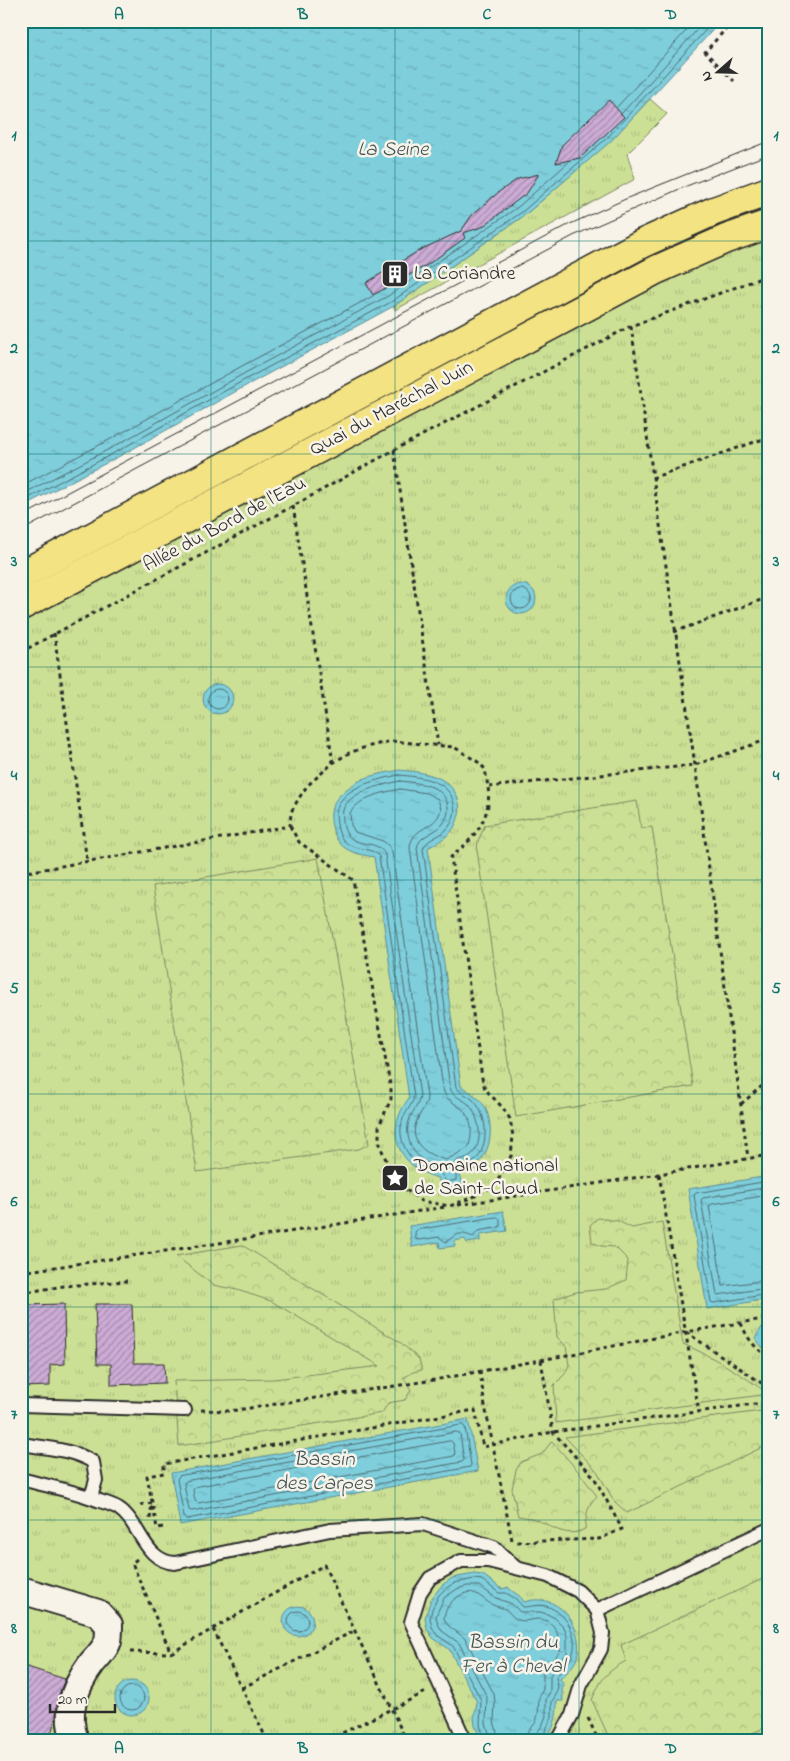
<svg xmlns="http://www.w3.org/2000/svg" width="790" height="1761" viewBox="0 0 790 1761" font-family="'Indie Flower',sans-serif">
<style>
.grass{fill:url(#grass-tufts);stroke:#7c8660}
.forest{fill:url(#forest-crowns);stroke:#7c8660}
.water{fill:url(#water-ripples);stroke:#5d8d95}
.lines{fill:none;stroke-linecap:round;stroke-linejoin:round}
.shore{stroke:#4d6c72;stroke-width:1}
.building{fill:url(#building-hatch);stroke:#2b2b2b}
.service-casing{stroke:#2b2b2b;stroke-width:16}
.minor-casing{stroke:#2b2b2b;stroke-width:30}
.primary-casing{stroke:#2b2b2b;stroke-width:31}
.path{stroke:#2b2b2b;stroke-width:3;stroke-dasharray:4 4;stroke-linecap:butt}
.service{stroke:#f7f3e8;stroke-width:12}
.minor{stroke:#f7f3e8;stroke-width:26}
.primary{stroke:#f4e382;stroke-width:28}
.tram{stroke:#2b2b2b;stroke-width:1}
.grid{fill:none;stroke:#0f766e;stroke-width:1;stroke-opacity:0.55}
.labels{text-anchor:middle;dominant-baseline:central;stroke-width:5;stroke-linejoin:round;paint-order:stroke}
.poi-label{font-size:20px;fill:#2b2b2b;stroke:#f7f3e8;text-anchor:start}
.street-label{font-size:20px;fill:#2b2b2b;stroke:#f7f3e8}
.water-label{font-size:21px;font-style:italic;fill:#405457;stroke:#f7f3e8}
.neatline{fill:none;stroke:#0f766e;stroke-width:2}
.grid-label{font-size:16px;text-anchor:middle;font-weight:bold;fill:#0f766e}
</style>
<defs>
<pattern id="grass-tufts" width="24" height="20" patternUnits="userSpaceOnUse" patternTransform="scale(1.25)"><rect width="24" height="20" fill="#cce095"/><path d="M3 7l-1-3M5 7V3M7 7l1-3M15 17l-1-3M17 17v-4M19 17l1-3" fill="none" stroke="#afc081"/></pattern>
<pattern id="forest-crowns" width="20" height="18" patternUnits="userSpaceOnUse" patternTransform="scale(1.25)"><rect width="20" height="18" fill="#cce095"/><path d="M2 6a3 3 0 1 1 6 0M12 15a3 3 0 1 1 6 0" fill="none" stroke="#afc081"/></pattern>
<pattern id="water-ripples" width="26" height="14" patternUnits="userSpaceOnUse" patternTransform="scale(1.25)"><rect width="26" height="14" fill="#7fcedc"/><path d="M2 4q2-2 4 0t4 0M15 11q2-2 4 0t4 0" fill="none" stroke="#6eb1bd"/></pattern>
<pattern id="building-hatch" width="6" height="6" patternUnits="userSpaceOnUse" patternTransform="scale(1.25)"><rect width="6" height="6" fill="#ccabd5"/><path d="M-1 1l2-2M0 6l6-6M5 7l2-2" fill="none" stroke="#a68bad"/></pattern>
</defs>
<rect width="100%" height="100%" fill="#f7f3e8"/>
<filter id="ink" filterUnits="userSpaceOnUse"><feTurbulence type="fractalNoise" baseFrequency=".02" numOctaves="2"/><feDisplacementMap in="SourceGraphic" scale="10" xChannelSelector="R" yChannelSelector="G"/><feConvolveMatrix kernelMatrix="1 2 1 2 8 2 1 2 1" color-interpolation-filters="sRGB"/></filter>
<g filter="url(#ink)">
<g class="grass">
<polygon points="650,99 667,114 627,154 635,179 395,310 394,306 525,215 610,141"/>
<polygon points="769,237 769,1740 21,1740 21,617 632,286"/>
</g>
<g class="forest">
<polygon points="637,801 641,828 652,827 693,1086 516,1117 477,850 478,841 485,825"/>
<polygon points="318,858 369,1144 359,1149 197,1172 153,886"/>
<path d="M598,1218L618,1221L632,1228L662,1222L683,1344C714,1357 741,1374 769,1394L556,1423L554,1385L565,1374L569,1365L566,1346L557,1337L554,1299L576,1292L606,1289L626,1280L628,1260L615,1247L601,1246L592,1242L590,1225Z"/>
<polygon points="242,1245 401,1343 419,1359 422,1370 413,1372 404,1378 411,1390 405,1400 388,1403 382,1413 179,1446 174,1381 274,1379 380,1366 271,1301 237,1290 213,1285 176,1256"/>
<polygon points="769,1410 769,1444 627,1513 614,1501 597,1471 565,1437"/>
<path d="M552,1441L578,1471L597,1496C587,1505 586,1516 585,1529C563,1540 550,1523 531,1518C527,1517 522,1517 518,1516L512,1489L516,1470L521,1462L542,1454Z"/>
<path d="M769,1576V1726L735,1740H610L592,1700C601,1679 606,1672 626,1661L621,1645Z"/>
</g>
<g class="water">
<polygon points="40,21 721,21 611,141 525,215 394,306 251,383 118,457 21,507 21,31"/>
<circle cx="521" cy="599" r="15"/>
<circle cx="218" cy="699" r="15"/>
<path d="M399,770C421,772 447,774 457,796C459,802 461,809 459,815C457,822 454,830 448,835C442,840 435,844 428,848L461,1086C470,1092 479,1097 485,1107C494,1125 492,1152 476,1165V1169L460,1173L463,1185L442,1189L438,1178C398,1167 383,1132 409,1098L374,857C364,855 354,854 345,848C334,841 327,818 333,805C337,795 351,785 361,780C373,774 387,773 399,770Z"/>
<polygon points="769,1176 769,1299 707,1309 688,1189"/>
<polygon points="503,1211 507,1231 480,1235 480,1241 467,1243 465,1239 454,1241 455,1246 440,1248 439,1242 412,1247 409,1226"/>
<polygon points="769,1326 769,1350 762,1347 755,1338 762,1327"/>
<polygon points="468,1419 478,1471 180,1525 171,1473"/>
<path d="M474,1574L483,1575L502,1589L508,1587C514,1594 520,1594 524,1602C556,1591 583,1623 578,1654C577,1663 567,1673 560,1679L564,1685L562,1689L563,1701H557C557,1717 555,1728 545,1740H481L475,1726L474,1717L477,1702L449,1649L433,1638L427,1629L425,1618L431,1599L442,1585L452,1578Z"/>
<circle cx="298" cy="1621" r="15"/>
<circle cx="132" cy="1698" r="17"/>
</g>
<g class="lines">
<g class="shore">
<polyline points="617,107 695,21"/>
<polyline points="622,113 705,21"/>
<polyline points="21,486 109,440 242,366 373,296"/>
<polyline points="21,495 113,447 245,373 388,296 518,207 570,161"/>
<polyline points="21,502 116,452 248,378 391,302 522,212 607,138 714,21"/>
<circle cx="521" cy="599" r="10"/>
<circle cx="218" cy="699" r="10"/>
<path d="M399,775C420,777 449,779 454,804C456,813 453,822 447,829C440,837 426,839 423,849L456,1087C460,1093 466,1094 472,1099C486,1112 489,1137 480,1154C478,1159 473,1161 470,1166C457,1168 456,1166 456,1180L447,1182C444,1180 444,1176 440,1173C436,1170 430,1171 425,1169C409,1160 397,1141 402,1122C404,1113 412,1106 414,1097L379,856C373,848 357,850 348,844C341,840 338,832 337,824C337,819 335,813 337,809C343,786 380,779 399,775Z"/>
<path d="M400,781C418,783 445,784 448,807C449,813 446,820 442,825C434,834 419,835 417,848L450,1088C453,1097 461,1098 467,1103C479,1113 484,1141 473,1153C467,1159 462,1158 456,1162C453,1164 451,1168 448,1170C442,1167 436,1166 430,1164C412,1157 403,1135 410,1118C413,1110 419,1105 420,1096L385,855C379,841 363,846 352,839C346,835 344,829 343,822C343,819 342,814 343,810C349,791 383,785 400,781Z"/>
<path d="M400,789L426,793L438,799L441,809C436,831 412,825 410,848L443,1089C446,1101 454,1102 462,1109C473,1119 473,1135 468,1148L446,1160C426,1155 406,1142 418,1118C422,1110 427,1105 427,1096L392,852L389,846L383,841L355,832L351,825L350,813C361,796 382,793 400,789Z"/>
<polyline points="769,1181 696,1193 694,1195 711,1302 714,1303 769,1294"/>
<polyline points="769,1187 703,1198 701,1200 717,1295 769,1288"/>
<polyline points="769,1195 712,1204 709,1206 723,1286 769,1280"/>
<path d="M497,1217L500,1219V1227L478,1231L473,1237C459,1231 457,1234 446,1242L439,1237L419,1240L416,1239L415,1232L417,1230Z"/>
<polygon points="462,1425 465,1427 471,1465 470,1467 187,1519 184,1517 177,1479 179,1476"/>
<polygon points="457,1432 460,1434 464,1460 462,1462 192,1511 189,1510 184,1484 186,1481"/>
<polygon points="451,1441 453,1443 455,1453 454,1456 198,1503 195,1501 193,1490 195,1487"/>
<circle cx="298" cy="1621" r="10"/>
<circle cx="132" cy="1698" r="12"/>
<path d="M485,1740L480,1725L481,1700L453,1646L437,1635L432,1627L430,1618L432,1609L439,1595L445,1589L454,1583L474,1579L482,1580L499,1593H506L516,1599L523,1607C530,1607 538,1604 546,1606C566,1612 580,1636 572,1656C569,1664 561,1671 556,1677L558,1686L556,1695L552,1701V1717L541,1740"/>
<polyline points="491,1740 486,1723 487,1697 459,1643 442,1631 438,1624 436,1617 438,1611 444,1598 457,1589 467,1586 479,1586 496,1598 512,1604 520,1612 540,1612 547,1614 555,1618 564,1627 567,1636 567,1653 550,1675 550,1692 546,1699 546,1716 542,1726 536,1734 535,1740"/>
<path d="M499,1740L494,1721L495,1702L494,1694L466,1640C459,1631 447,1629 444,1618C445,1610 449,1603 456,1598C475,1585 479,1598 493,1605C497,1607 501,1607 505,1609C509,1611 511,1616 516,1619C524,1623 531,1619 539,1619C556,1620 560,1637 560,1651L543,1673V1689L539,1698L538,1714L536,1722L529,1731L528,1740"/>
</g>
</g>
<g class="building">
<polygon points="609,100 624,117 580,158 556,163 562,145"/>
<polygon points="539,174 527,193 482,227 463,233 465,238 427,265 373,295 366,283 420,250 461,231 472,215 500,191 518,179"/>
<polygon points="64,1304 65,1364 50,1365 50,1386 21,1387 21,1365 23,1365 24,1305"/>
<polygon points="95,1304 132,1304 134,1363 164,1363 165,1383 111,1385 111,1364 97,1364"/>
<polygon points="21,1665 65,1679 58,1697 56,1717 49,1740 21,1740"/>
</g>
<g class="lines">
<g class="service-casing">
<g id="service">
<polyline points="21,1405 185,1410"/>
<path d="M21,1444C45,1448 72,1449 93,1462L96,1480L91,1497"/>
<path d="M21,1479C47,1486 75,1491 100,1501C106,1503 113,1505 118,1508C141,1523 143,1561 175,1563L330,1530L423,1524L494,1547L516,1568"/>
<polyline points="597,1610 769,1529"/>
<polyline points="465,1740 411,1622 420,1593 430,1578 461,1561 488,1561 548,1576 578,1591 597,1610 603,1633 601,1649 581,1685 572,1715 560,1737 557,1740"/>
</g>
</g>
<g class="minor-casing">
<path id="minor" d="M21,1590L98,1613L109,1625C109,1630 109,1636 108,1641C105,1650 98,1656 92,1663C75,1686 64,1712 75,1740"/>
</g>
<g class="primary-casing">
<g id="primary">
<polyline points="21,575 643,243 714,211 769,191"/>
<polyline points="21,606 656,270 726,239 769,224"/>
</g>
</g>
<g class="path">
<polyline points="733,21 705,52 734,81"/>
<polyline points="631,326 695,765 748,1158"/>
<polyline points="394,450 438,745"/>
<polyline points="652,478 769,437"/>
<polyline points="293,506 333,763"/>
<polyline points="674,632 769,597"/>
<polyline points="54,633 87,861"/>
<polyline points="21,652 293,506 394,450 631,326 769,275"/>
<path d="M290,826L299,842L353,880L391,1090V1099L379,1126V1141L384,1156L404,1188L421,1201L450,1206L478,1195L496,1184L511,1156L513,1136L510,1119L503,1108L485,1089L482,1078L451,857C474,839 492,818 488,787"/>
<polyline points="21,829 28,872"/>
<polyline points="21,873 290,826 291,812 299,798 307,786 333,763 349,753 366,747 391,741 454,747 478,762 485,769 488,787 695,765 769,739"/>
<polyline points="741,1104 769,1080"/>
<polyline points="659,1174 699,1412"/>
<polyline points="458,1205 659,1174 769,1155"/>
<polyline points="21,1272 213,1244 445,1207"/>
<polyline points="21,1293 64,1286 127,1281"/>
<path d="M741,1323C746,1336 755,1350 769,1356"/>
<polyline points="686,1332 769,1388"/>
<polyline points="541,1360 686,1332 769,1318"/>
<polyline points="480,1371 484,1401 512,1540"/>
<polyline points="201,1410 230,1411 434,1380 541,1360 553,1432 594,1477 622,1529 599,1539 514,1542"/>
<polyline points="140,1505 152,1503 150,1519"/>
<polyline points="163,1527 157,1528 147,1476 164,1473 164,1464 475,1410 483,1447 553,1432 769,1402"/>
<polyline points="137,1559 132,1563 171,1653"/>
<polyline points="213,1629 267,1740"/>
<polyline points="130,1652 171,1653"/>
<polyline points="171,1653 324,1565 406,1740"/>
<polyline points="242,1688 354,1631"/>
<polyline points="588,1718 598,1740"/>
<polyline points="328,1740 426,1692"/>
</g>
<use href="#service" class="service"/>
<use href="#minor" class="minor"/>
<use href="#primary" class="primary"/>
<g class="tram">
<polyline points="21,517 568,225 630,197 769,141"/>
<polyline points="21,531 573,236 684,187 769,154"/>
</g>
</g>
</g>
<path class="grid" d="M211,21V1740M395,21V1740M579,21V1740M21,241H769M21,454H769M21,667H769M21,880H769M21,1094H769M21,1307H769M21,1520H769"/>
<defs>
<g id="building-square" transform="scale(1.4375)"><rect x="-9" y="-9" width="18" height="18" rx="4" fill="#2b2b2b" stroke="#f7f3e8"/><path d="M-4-6H4V6H1V3H-1V6H-4ZM-2.5-4.3h1.7v1.8h-1.7ZM.8-4.3h1.7v1.8H.8ZM-2.5-1h1.7V.8h-1.7ZM.8-1h1.7V.8H.8Z" fill="#fff"/></g>
<g id="sight-square" transform="scale(1.4375)"><rect x="-9" y="-9" width="18" height="18" rx="4" fill="#2b2b2b" stroke="#f7f3e8"/><path d="M0-6L1.8-2.2L6-1.7L2.9 1.2L3.7 5.4L0 3.3L-3.7 5.4L-2.9 1.2L-6-1.7L-1.8-2.2Z" fill="#fff"/></g>
</defs>
<g fill-rule="evenodd">
<use href="#building-square" x="395" y="274"/>
<use href="#sight-square" x="395" y="1178"/>
</g>
<g class="labels">
<g class="poi-label">
<text x="414" y="274">La Coriandre</text>
<text x="414" y="1166">Domaine national<tspan x="414" dy="23">de Saint-Cloud</tspan></text>
</g>
<g class="street-label">
<text transform="translate(392 409) rotate(-28)">Quai du Maréchal Juin</text>
<text transform="translate(225 525) rotate(-28)">Allée du Bord de l'Eau</text>
</g>
<g class="water-label">
<text x="393" y="150">La Seine</text>
<text x="324" y="1460">Bassin<tspan x="324" dy="24">des Carpes</tspan></text>
<text x="513" y="1643">Bassin du<tspan x="513" dy="24">Fer à Cheval</tspan></text>
</g>
</g>
<rect width="790" height="1761" fill="none" stroke="#f7f3e8" stroke-width="55"/>
<g transform="translate(718 72) rotate(250)" stroke="#f7f3e8" stroke-width="4" paint-order="stroke">
<path d="M0-4L9 19L0 12L-9 19Z" fill="#2b2b2b"/>
<text y="-8" font-size="14" font-weight="bold" text-anchor="middle" fill="#2b2b2b">N</text>
</g>
<path d="M50 1704v8h65v-8" fill="none" stroke="#2b2b2b" stroke-width="2.5"/>
<text x="58" y="1704" font-size="15" fill="#2b2b2b" stroke="#f7f3e8" stroke-width="4" paint-order="stroke">20 m</text>
<rect x="28" y="28" width="734" height="1706" class="neatline"/>
<g class="grid-label">
<text x="119" y="19">A</text>
<text x="303" y="19">B</text>
<text x="487" y="19">C</text>
<text x="671" y="19">D</text>
<text x="14" y="140">1</text>
<text x="776" y="140">1</text>
<text x="14" y="353">2</text>
<text x="776" y="353">2</text>
<text x="14" y="566">3</text>
<text x="776" y="566">3</text>
<text x="14" y="780">4</text>
<text x="776" y="780">4</text>
<text x="14" y="993">5</text>
<text x="776" y="993">5</text>
<text x="14" y="1206">6</text>
<text x="776" y="1206">6</text>
<text x="14" y="1419">7</text>
<text x="776" y="1419">7</text>
<text x="14" y="1633">8</text>
<text x="776" y="1633">8</text>
<text x="119" y="1753">A</text>
<text x="303" y="1753">B</text>
<text x="487" y="1753">C</text>
<text x="671" y="1753">D</text>
</g>
</svg>
